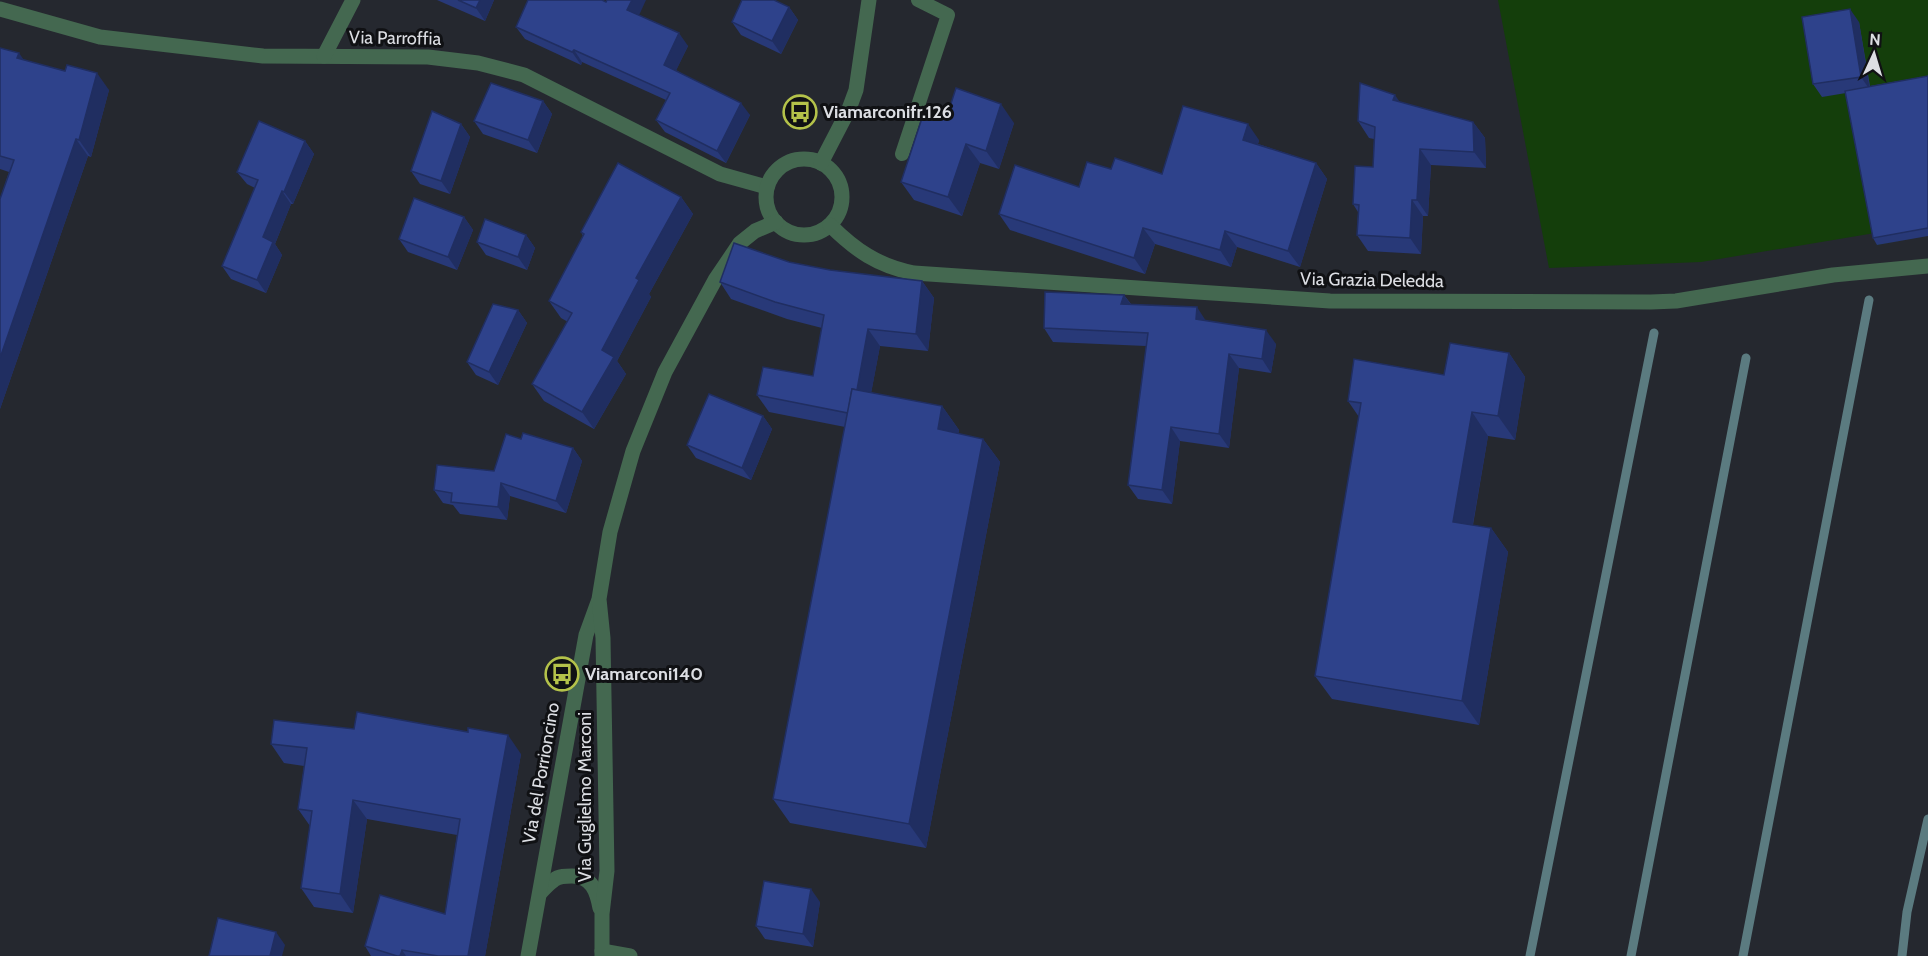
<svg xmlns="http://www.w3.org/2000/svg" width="1928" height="956" viewBox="0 0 1928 956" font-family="Cabin,sans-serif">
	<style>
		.grass { fill: #143e0b }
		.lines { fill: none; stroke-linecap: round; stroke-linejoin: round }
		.stream { stroke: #5b7b80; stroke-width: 9 }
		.service { stroke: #446850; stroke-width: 14 }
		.minor { stroke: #446850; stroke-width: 15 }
		.wall { fill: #283978 }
		.shaded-wall { fill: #202e61 }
		.building { fill: #2e428b; stroke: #202e61; stroke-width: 1.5 }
		.labels { text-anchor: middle; stroke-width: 6; stroke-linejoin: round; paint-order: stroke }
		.street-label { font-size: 18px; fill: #dcdee3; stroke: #101114 }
		.poi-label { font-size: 18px; font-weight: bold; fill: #dcdee3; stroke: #101114; text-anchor: start }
	</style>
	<rect width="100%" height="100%" fill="#25282f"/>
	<polygon class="grass" points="1498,0 1928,0 1928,225 1901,229 1902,240 1877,245 1875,233 1701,262 1549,268"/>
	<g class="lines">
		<g class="stream">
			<polyline points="1530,956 1654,333"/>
			<polyline points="1631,956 1746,358"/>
			<polyline points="1743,956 1869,300"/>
			<polyline points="1902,956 1907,912 1928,819"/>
		</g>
		<polyline class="service" points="902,154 948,15 918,0"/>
		<g class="minor">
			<polyline points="0,9 100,37 263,56 428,57 478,63 524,75 720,174 767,187"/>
			<polyline points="324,56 353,0"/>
			<circle cx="804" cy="197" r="38"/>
			<polyline points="821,163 849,109 856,90 869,0"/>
			<path d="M830,225C855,250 878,266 914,273L1330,301L1651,302L1676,301L1833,275L1928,266"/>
			<path d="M540,893C544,889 549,883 554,880C559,876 566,876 572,876C592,876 597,892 600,908"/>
			<polyline points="602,951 630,956"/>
			<polyline points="528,956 586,635 598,602"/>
			<polyline points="602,956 602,914 607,871 603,638 599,599 610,532 633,451 665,372 715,280 740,243 755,231 776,222"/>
		</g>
	</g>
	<g class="wall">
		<polygon points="437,0 494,0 485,21"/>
		<polygon points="789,7 798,20 781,54 741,35 732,22"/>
		<polygon points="639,15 688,46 676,70 750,115 726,163 665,132 656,120 666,100 582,62 581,65 525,39 516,27"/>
		<polygon points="1859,22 1870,86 1928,76 1928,236 1877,245 1873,238 1846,93 1822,97 1813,84"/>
		<polygon points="0,48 24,60 109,90 91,157 88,156 0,409 0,199 9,172 0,169"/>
		<polygon points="543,101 552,114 537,153 483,134 474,121"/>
		<polygon points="1399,102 1473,122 1485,138 1486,168 1431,165 1428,216 1423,216 1421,254 1368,251 1357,235 1358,212 1353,204 1373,167 1374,139 1369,138 1358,121"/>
		<polygon points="947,116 1014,123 999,169 980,163 962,216 914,200 901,182"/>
		<polygon points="461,124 470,137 450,194 420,184 411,171"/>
		<polygon points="1259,140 1258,144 1316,163 1327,179 1300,267 1237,247 1231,267 1155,244 1145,274 1010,230 999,214 1079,187 1111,169 1162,174"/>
		<polygon points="305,141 314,154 293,204 291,204 275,244 282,255 266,293 231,279 222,266 255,188 247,184 237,172"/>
		<polygon points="681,197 693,214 649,294 651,297 617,361 626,374 594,429 544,401 532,384 568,322 561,318 549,301 583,236 581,232"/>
		<polygon points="464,217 473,230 457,270 408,252 399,239"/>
		<polygon points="526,235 535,248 527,270 486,255 477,242"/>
		<polygon points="789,262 830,270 922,281 934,298 928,351 880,346 871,393 942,406 959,430 958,434 983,439 1000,462 926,848 790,823 773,799 845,427 769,412 757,395 813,376 822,328 787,319 731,299 720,282"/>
		<polygon points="1124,295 1131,304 1206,321 1276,344 1271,373 1239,368 1229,448 1180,441 1172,504 1138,499 1128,485 1146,346 1053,342 1044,328"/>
		<polygon points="518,310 527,323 498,385 476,375 467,362"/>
		<polygon points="1509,353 1525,377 1515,440 1488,436 1473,525 1491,528 1508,552 1479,725 1332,699 1315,676 1359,417 1348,401 1444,375"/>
		<polygon points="763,416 772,429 751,480 696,458 687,445"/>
		<polygon points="521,439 573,448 582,461 566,513 510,496 507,520 460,514 453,505 443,503 434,490 494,471"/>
		<polygon points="271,744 521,754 485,956 371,956 365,946 445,914 457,835 367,819 353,913 314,907 301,888 310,826 298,809 304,766 284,763"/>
		<polygon points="820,902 813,947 765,939 756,926"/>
	</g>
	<g class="shaded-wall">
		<polygon points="480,0 494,0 485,21 476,8"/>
		<polygon points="632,0 646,0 636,22 627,10"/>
		<polygon points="789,7 798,20 781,54 772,41"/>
		<polygon points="1850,9 1859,22 1870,90 1861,77"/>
		<polygon points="679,33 688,46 673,77 664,65"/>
		<polygon points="574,50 582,62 581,65 572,52"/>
		<polygon points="19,53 31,70 17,58"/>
		<polygon points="97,73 109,90 91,157 79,140"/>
		<polygon points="1395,95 1406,111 1393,100"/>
		<polygon points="543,101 552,114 537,153 528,140"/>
		<polygon points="741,103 750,115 726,163 717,151"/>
		<polygon points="1001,104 1014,123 999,169 986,151"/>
		<polygon points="1473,122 1485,138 1486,168 1474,152"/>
		<polygon points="461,124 470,137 450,194 441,181"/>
		<polygon points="1248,124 1259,140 1255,156 1243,140"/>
		<polygon points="76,139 88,156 0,409 0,358"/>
		<polygon points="305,141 314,154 293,204 284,192"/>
		<polygon points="966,144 980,163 962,216 948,197"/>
		<polygon points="1420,149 1431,165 1428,216 1417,200"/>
		<polygon points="1316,163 1327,179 1300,267 1288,251"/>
		<polygon points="282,191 291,204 275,244 282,255 266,293 257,280 263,237"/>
		<polygon points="681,197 693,214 649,294 651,297 617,361 626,374 594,429 582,412 602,350 636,278"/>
		<polygon points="1412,200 1423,216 1421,254 1410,238"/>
		<polygon points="464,217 473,230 457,270 448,257"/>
		<polygon points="1143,228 1155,244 1145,274 1134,258"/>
		<polygon points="1225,231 1237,247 1231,267 1220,250"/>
		<polygon points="526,235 535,248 527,270 518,257"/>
		<polygon points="922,281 934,298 928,351 916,334"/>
		<polygon points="1124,295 1134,309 1121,304"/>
		<polygon points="1197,307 1206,321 1196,319"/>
		<polygon points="518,310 527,323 498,385 489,372"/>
		<polygon points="868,329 880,346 864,431 852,414"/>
		<polygon points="1266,330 1276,344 1271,373 1262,359"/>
		<polygon points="1509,353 1525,377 1515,440 1498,416"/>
		<polygon points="1229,354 1239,368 1229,448 1219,434"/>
		<polygon points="942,406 959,430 955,453 938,429"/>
		<polygon points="1472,412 1488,436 1469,546 1453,522"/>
		<polygon points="763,416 772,429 751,480 742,468"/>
		<polygon points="1171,427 1180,441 1172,504 1162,490"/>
		<polygon points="983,439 1000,462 926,848 909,824"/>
		<polygon points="573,448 582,461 566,513 556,501"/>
		<polygon points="501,483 510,496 507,520 498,507"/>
		<polygon points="1491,528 1508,552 1479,725 1462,701"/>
		<polygon points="508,735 521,754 485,956 468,956"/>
		<polygon points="353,800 367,819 353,913 340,894"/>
		<polygon points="811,889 820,902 813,947 803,934"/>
		<polygon points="276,932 285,945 282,956 270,956"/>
		<polygon points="402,950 406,956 400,956"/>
	</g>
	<g class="building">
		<polygon points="458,0 480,0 476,8"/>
		<polygon points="528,0 602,0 606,2 607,0 632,0 627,10 679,33 664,65 741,103 717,151 656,120 670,93 574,50 572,52 516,27"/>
		<polygon points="742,0 774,0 789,7 772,41 732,22"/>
		<polygon points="1850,9 1861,77 1813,84 1802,17"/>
		<polygon points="0,48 19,53 17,58 65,71 67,65 97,73 79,140 76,139 0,358 0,199 14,160 0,156"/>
		<polygon points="1928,76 1928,228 1873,238 1845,91"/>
		<polygon points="491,83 543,101 528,140 474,121"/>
		<polygon points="1360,83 1395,95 1393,100 1473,122 1474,152 1420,149 1417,200 1412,200 1410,238 1357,235 1359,205 1353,204 1355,166 1373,167 1375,127 1358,121"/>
		<polygon points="956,88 1001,104 986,151 966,144 948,197 901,182 925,109 947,116"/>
		<polygon points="1183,106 1248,124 1243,140 1316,163 1288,251 1225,231 1220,250 1143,228 1134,258 999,214 1015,165 1079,187 1087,162 1111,169 1115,158 1162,174"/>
		<polygon points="432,111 461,124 441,181 411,171"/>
		<polygon points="259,121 305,141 284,192 282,191 263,237 273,242 257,280 222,266 258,180 237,172"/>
		<polygon points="618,163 681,197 636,278 639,280 602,350 614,357 582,412 532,384 572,313 549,301 584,234 581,232"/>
		<polygon points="414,198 464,217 448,257 399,239"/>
		<polygon points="485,219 526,235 518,257 477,242"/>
		<polygon points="734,243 789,262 830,270 922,281 916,334 868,329 857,390 852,389 848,413 757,395 763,367 813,376 824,315 775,302 720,282"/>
		<polygon points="1045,292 1124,295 1121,304 1197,307 1196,319 1266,330 1262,359 1229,354 1219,434 1171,427 1162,490 1128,485 1148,333 1044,328"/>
		<polygon points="493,304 518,310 489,372 467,362"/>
		<polygon points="1450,343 1509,353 1498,416 1472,412 1453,522 1491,528 1462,701 1315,676 1361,403 1348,401 1354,359 1444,375"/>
		<polygon points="852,389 942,406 938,429 983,439 909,824 773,799"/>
		<polygon points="709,394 763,416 742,468 687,445"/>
		<polygon points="523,433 573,448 556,501 501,483 498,507 451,502 452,493 434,490 437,465 494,471 506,434 521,439"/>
		<polygon points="357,712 468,732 468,728 508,735 468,956 438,956 402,950 400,956 397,956 365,946 380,895 445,914 460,819 353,800 340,894 301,888 312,811 298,809 307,748 271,744 274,720 354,729"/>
		<polygon points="764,881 811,889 803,934 756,926"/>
		<polygon points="218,918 276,932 270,956 209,956"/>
	</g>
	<defs>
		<g id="bus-ring" transform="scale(1.725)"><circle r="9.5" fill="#101114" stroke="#b4c24a" stroke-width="1.5"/><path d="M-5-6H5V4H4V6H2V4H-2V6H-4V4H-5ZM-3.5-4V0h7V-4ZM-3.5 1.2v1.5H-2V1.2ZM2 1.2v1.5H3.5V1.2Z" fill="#b4c24a"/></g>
	</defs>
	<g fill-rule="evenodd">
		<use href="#bus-ring" x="800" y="112"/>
		<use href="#bus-ring" x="562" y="674"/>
	</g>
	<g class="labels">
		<g class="street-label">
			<text transform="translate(395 38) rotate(1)" y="6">Via Parroffia</text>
			<text transform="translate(1372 280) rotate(1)" y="6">Via Grazia Deledda</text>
			<text transform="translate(541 773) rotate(-80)" y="6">Via del Porrioncino</text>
			<text transform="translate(585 797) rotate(-90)" y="6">Via Guglielmo Marconi</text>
		</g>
		<g class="poi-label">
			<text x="823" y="118">Viamarconifr.126</text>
			<text x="585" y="680">Viamarconi140</text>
		</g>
	</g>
	<g transform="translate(1874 54) rotate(4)" stroke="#101114" stroke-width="4.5" paint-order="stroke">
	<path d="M0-4.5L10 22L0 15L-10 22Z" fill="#dcdee3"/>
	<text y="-9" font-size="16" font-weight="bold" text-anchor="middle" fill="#dcdee3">N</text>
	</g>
</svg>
